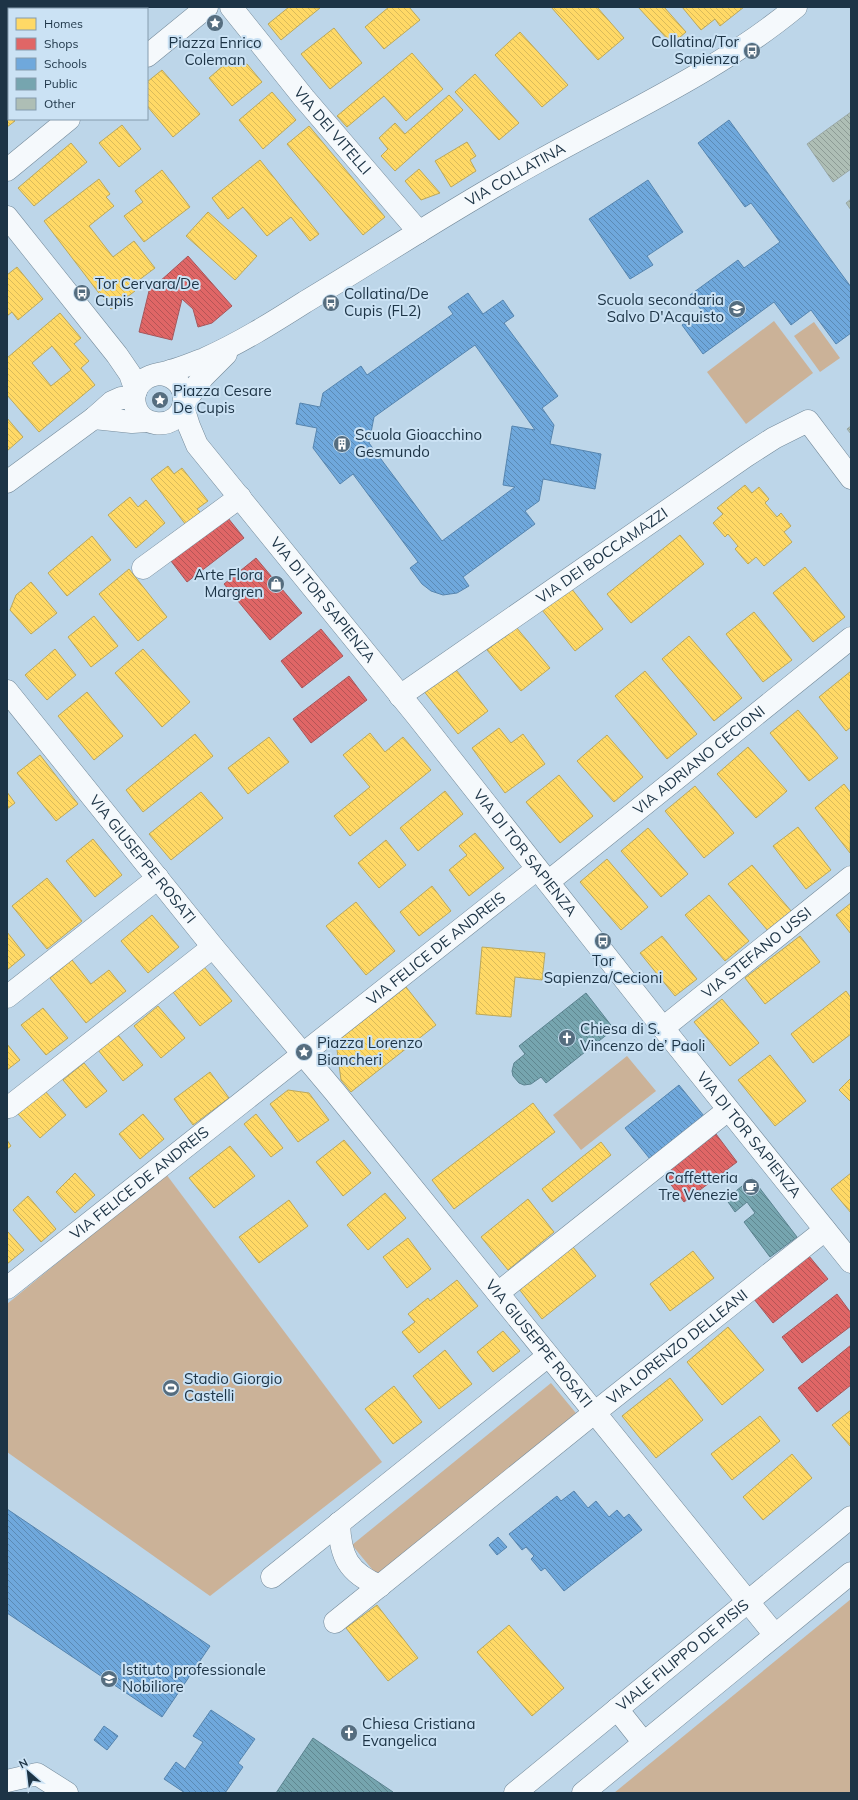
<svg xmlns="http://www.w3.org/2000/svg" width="858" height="1800" viewBox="0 0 858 1800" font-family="Mulish,sans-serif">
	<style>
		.green { fill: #cbb298 }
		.homes { fill: url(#homes-back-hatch); stroke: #bba85c; fill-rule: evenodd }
		.shops { fill: url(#shops-back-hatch); stroke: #a6575c }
		.schools { fill: url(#schools-back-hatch); stroke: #5685af; fill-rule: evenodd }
		.public { fill: url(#public-back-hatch); stroke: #5b8390 }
		.building { fill: url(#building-back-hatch); stroke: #9aa8a5 }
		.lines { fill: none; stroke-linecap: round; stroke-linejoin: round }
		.minor-casing { stroke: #758b9b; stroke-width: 23 }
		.minor { stroke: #f5f9fc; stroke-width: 22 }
		.labels { text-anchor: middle; stroke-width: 4; stroke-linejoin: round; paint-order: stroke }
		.poi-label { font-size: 15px; fill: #1d3446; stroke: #cbe2f4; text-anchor: start }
		.street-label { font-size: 15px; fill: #1d3446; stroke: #cbe2f4 }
	</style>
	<defs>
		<pattern id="homes-back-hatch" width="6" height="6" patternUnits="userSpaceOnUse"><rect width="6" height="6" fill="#ffd966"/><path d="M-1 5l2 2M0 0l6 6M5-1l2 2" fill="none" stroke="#dabb5a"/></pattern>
		<pattern id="shops-back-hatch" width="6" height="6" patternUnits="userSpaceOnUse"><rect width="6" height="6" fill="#e06666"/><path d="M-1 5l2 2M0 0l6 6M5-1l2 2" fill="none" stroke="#b55556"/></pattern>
		<pattern id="schools-back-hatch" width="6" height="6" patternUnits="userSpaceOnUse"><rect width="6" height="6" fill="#6fa8dc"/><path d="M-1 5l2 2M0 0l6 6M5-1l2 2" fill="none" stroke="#5b8ab4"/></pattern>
		<pattern id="public-back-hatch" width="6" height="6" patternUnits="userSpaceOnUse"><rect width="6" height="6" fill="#76a5af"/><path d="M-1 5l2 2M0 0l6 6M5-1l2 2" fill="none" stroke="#608790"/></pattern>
		<pattern id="building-back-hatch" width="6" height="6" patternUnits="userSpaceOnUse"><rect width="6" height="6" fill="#aebeb5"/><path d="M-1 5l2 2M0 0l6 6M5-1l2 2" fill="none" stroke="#8d9b95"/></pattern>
	</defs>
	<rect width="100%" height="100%" fill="#bdd6e9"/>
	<g class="green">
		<polygon points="774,321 813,373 746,424 707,372"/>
		<polygon points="814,322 840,358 820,372 794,336"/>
		<polygon points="627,1056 656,1091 581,1150 553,1115"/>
		<polygon points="166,1174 382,1462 210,1596 7,1452 7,1304"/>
		<polygon points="551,1383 580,1418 381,1580 352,1545"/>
		<polygon points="851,1599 851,1793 614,1793"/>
	</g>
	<g class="homes">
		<polygon points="51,7 94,7 92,9 53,9"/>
		<polygon points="289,7 320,8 281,40 268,24"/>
		<polygon points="389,7 409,7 420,20 384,49 365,27"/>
		<polygon points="551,7 597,7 624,38 598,60"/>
		<polygon points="638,7 664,7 686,32 672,44"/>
		<polygon points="682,7 744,7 720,26 715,19 701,30"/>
		<polygon points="334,28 362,63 330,89 301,54"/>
		<polygon points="520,32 568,85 542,107 495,55"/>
		<polygon points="412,53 443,89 406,121 384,96 347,127 337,116"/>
		<polygon points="247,64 262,82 232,106 209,78 224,65"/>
		<polygon points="162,70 200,114 173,137 147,106 147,82"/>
		<polygon points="475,74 519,123 499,140 455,92"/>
		<polygon points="272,92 296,120 263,149 239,120"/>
		<polygon points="449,95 463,110 395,171 381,156 388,149 379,138 395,123 405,134"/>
		<polygon points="7,111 9,113 9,119 13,119 15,121 7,127"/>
		<polygon points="122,125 141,149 119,167 99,143"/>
		<polygon points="309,126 385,217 363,235 287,144"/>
		<polygon points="467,142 476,156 470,160 476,171 451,187 435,161"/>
		<polygon points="71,143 87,162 34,206 18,188"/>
		<polygon points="260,160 319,234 310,241 291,217 267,236 243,207 228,219 212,198"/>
		<polygon points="419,169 440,193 421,200 405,181"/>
		<polygon points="162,170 190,207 144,242 124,216 143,202 135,191"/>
		<polygon points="99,179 110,194 106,197 114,206 89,226 113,257 134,241 155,268 131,286 135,291 111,309 44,221"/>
		<polygon points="208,212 257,256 235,280 186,236"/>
		<polygon points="17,267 43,299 18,320 12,312 7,316 7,275"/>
		<path d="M60,313L81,338L74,344L89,361L81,368L95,385L39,432L7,395V358ZM52,346L71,370L51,386L32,363Z"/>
		<polygon points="7,418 23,437 7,451"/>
		<polygon points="168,466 174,474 182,468 208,501 197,509 201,513 186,525 151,479"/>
		<polygon points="745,485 752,493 759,487 769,499 765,503 777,517 781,513 791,526 784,532 792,542 764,566 756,557 748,564 735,549 738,546 728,534 725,537 713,523 723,514 717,508"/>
		<polygon points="130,497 138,507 146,500 165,523 136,548 108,515"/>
		<polygon points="680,535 704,564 631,623 607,594"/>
		<polygon points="92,536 111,560 67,596 48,573"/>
		<polygon points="805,567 845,617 813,642 773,593"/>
		<polygon points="129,569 167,617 138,641 99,594"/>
		<polygon points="31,582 57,613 31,634 10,610 16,595"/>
		<polygon points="571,588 603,629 575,651 542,610"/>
		<polygon points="754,612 792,660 763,682 726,634"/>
		<polygon points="94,616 118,646 91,667 68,637"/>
		<polygon points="516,627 550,668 521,691 487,650"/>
		<polygon points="689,636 742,698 714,721 662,659"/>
		<polygon points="55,649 76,675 47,700 25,675"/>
		<polygon points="143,649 190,702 162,727 115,673"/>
		<polygon points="453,666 488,711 458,734 423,690"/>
		<polygon points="645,671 697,734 667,759 615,696"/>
		<polygon points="851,671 851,727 846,731 819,697"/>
		<polygon points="87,692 123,736 94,760 58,716"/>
		<polygon points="798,710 838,758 809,781 770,733"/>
		<polygon points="499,728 511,743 523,734 545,764 505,793 472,748"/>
		<polygon points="370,733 385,752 403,737 431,770 350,836 334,816 370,787 343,755"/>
		<polygon points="195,734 213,756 143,812 126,790"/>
		<polygon points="607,735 643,777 614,802 577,761"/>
		<polygon points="269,737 289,762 248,794 228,768"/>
		<polygon points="748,747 787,791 756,818 717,774"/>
		<polygon points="40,755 78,804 56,821 17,773"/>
		<polygon points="559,775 593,816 560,843 526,802"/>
		<polygon points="844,784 851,793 850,853 815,808"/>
		<polygon points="695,786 734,833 704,858 665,811"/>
		<polygon points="445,791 463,814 418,851 400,828"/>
		<polygon points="7,792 15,803 7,809"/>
		<polygon points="201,792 223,818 171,860 149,834"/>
		<polygon points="798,827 831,870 806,889 773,846"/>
		<polygon points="648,828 688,874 661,897 621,851"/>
		<polygon points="475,833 504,868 469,896 449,870 467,855 459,846"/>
		<polygon points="93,839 122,875 95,897 66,861"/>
		<polygon points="386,840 406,865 379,888 358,863"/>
		<polygon points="607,859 648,907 621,930 580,882"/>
		<polygon points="752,865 792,912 769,932 728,884"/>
		<polygon points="47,878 82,921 47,949 12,906"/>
		<polygon points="432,886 451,911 419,936 400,912"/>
		<polygon points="709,895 749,941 725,961 685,915"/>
		<polygon points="356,902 395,951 366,975 326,926"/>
		<polygon points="851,903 851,934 836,915"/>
		<polygon points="152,915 179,947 148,973 121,941"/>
		<polygon points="7,932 25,955 7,970"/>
		<polygon points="662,936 697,979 675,996 640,953"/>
		<polygon points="800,936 820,962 765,1004 745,978"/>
		<polygon points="482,947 545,953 542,980 515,977 511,1017 476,1014"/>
		<polygon points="72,960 91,984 109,970 126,991 86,1023 50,978"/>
		<polygon points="204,967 232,1001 200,1026 173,992"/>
		<polygon points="406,987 436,1025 351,1092 341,1080 336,1042"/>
		<polygon points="846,991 851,998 851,1034 813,1063 791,1034"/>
		<polygon points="722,999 759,1043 730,1066 694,1022"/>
		<polygon points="158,1006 185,1038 161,1058 134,1026"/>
		<polygon points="43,1008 68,1038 46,1055 21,1025"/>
		<polygon points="118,1035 143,1065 123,1081 98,1050"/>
		<polygon points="7,1044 20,1060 7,1070"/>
		<polygon points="770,1055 806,1101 775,1126 738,1080"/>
		<polygon points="84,1063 107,1091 86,1108 63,1080"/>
		<polygon points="210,1072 229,1098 193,1125 174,1099"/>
		<polygon points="851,1078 851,1102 839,1090"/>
		<polygon points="288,1090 309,1093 329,1120 298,1142 270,1104"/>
		<polygon points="45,1091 66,1115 40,1138 18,1114"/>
		<polygon points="533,1103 555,1132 454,1209 432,1180"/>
		<polygon points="143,1114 164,1139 140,1159 119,1134"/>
		<polygon points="256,1114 283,1148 271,1157 244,1124"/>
		<polygon points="7,1140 11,1146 7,1149"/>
		<polygon points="344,1140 371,1173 343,1196 316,1162"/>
		<polygon points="601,1142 611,1155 552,1202 542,1189"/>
		<polygon points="230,1146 255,1176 214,1208 189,1178"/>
		<polygon points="75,1173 95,1195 75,1213 56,1192"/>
		<polygon points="851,1173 851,1213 831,1189"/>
		<polygon points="385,1193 406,1218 368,1250 347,1225"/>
		<polygon points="28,1196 56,1229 41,1242 13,1210"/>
		<polygon points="528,1199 554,1232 508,1270 481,1237"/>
		<polygon points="289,1200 308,1226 259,1263 239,1237"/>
		<polygon points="8,1232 24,1250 7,1264 7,1234"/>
		<polygon points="408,1238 431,1269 407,1288 383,1257"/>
		<polygon points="573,1247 596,1276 542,1319 519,1289"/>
		<polygon points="693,1251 714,1278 670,1311 650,1284"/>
		<polygon points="457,1280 478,1306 419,1353 402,1332 415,1322 408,1314 428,1298 430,1301"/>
		<polygon points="728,1327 764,1370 722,1405 687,1362"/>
		<polygon points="503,1331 520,1351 493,1372 477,1352"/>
		<polygon points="445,1350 472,1384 439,1409 413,1376"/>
		<polygon points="670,1378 703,1420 656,1458 622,1416"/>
		<polygon points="394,1386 422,1422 393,1444 365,1409"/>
		<polygon points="851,1410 851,1447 832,1425"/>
		<polygon points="760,1416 780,1441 732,1480 711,1454"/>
		<polygon points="792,1454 812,1478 763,1520 743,1497"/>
		<polygon points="377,1605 418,1658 388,1681 346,1628"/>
		<polygon points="509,1625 564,1688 532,1716 477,1652"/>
	</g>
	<g class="shops">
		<polygon points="188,256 232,306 212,323 198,327 193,309 182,299 172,340 139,332 149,291"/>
		<polygon points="228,518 244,538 187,582 171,561"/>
		<polygon points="256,558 302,613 270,640 224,584"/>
		<polygon points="321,629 343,656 302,688 281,661"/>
		<polygon points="349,676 367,700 311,743 293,719"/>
		<polygon points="716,1134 737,1162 684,1202 663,1174"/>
		<polygon points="809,1256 828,1279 773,1323 754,1299"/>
		<polygon points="837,1294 851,1313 851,1326 802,1363 782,1337"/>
		<polygon points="851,1345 851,1385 817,1412 798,1388"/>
	</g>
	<g class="schools">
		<polygon points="729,120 851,287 851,333 836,344 811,310 791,325 774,302 703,354 682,325 702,311 690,295 738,260 744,268 780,242 751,203 745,207 698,143"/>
		<polygon points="648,180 683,232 647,256 653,265 630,279 589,219"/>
		<path d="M468,293L483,314L503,300L514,316L504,323L558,396L542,408L554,425L550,444L601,454L595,489L543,479L539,501L525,511L535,524L463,577L469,586L457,593L443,595L431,591L422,584L410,568L418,562L353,474L340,484L313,448L317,428L296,424L300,403L320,407L323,393L361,366L367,375L453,314L448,307ZM475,345L535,430L512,426L503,485L515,487L442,541L369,443L374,417Z"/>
		<polygon points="679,1085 704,1116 650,1159 625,1128"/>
		<polygon points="574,1491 588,1508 596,1501 609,1517 617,1510 624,1518 629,1514 642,1530 564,1591 545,1568 541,1571 531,1559 534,1556 526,1547 522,1550 509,1534 557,1496 561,1501"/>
		<polygon points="7,1509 210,1646 162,1717 7,1613"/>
		<polygon points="498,1537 507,1547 497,1555 489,1545"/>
		<polygon points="211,1710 255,1739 238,1763 243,1767 225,1793 185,1793 164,1779 176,1762 185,1769 203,1742 193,1736"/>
		<polygon points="104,1726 118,1736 107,1750 94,1740"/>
	</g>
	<g class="public">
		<polygon points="586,993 614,1029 546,1083 541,1077 531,1084 524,1085 519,1083 513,1076 512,1071 514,1063 525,1054 519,1046"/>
		<polygon points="752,1178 797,1237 770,1257 744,1222 755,1213 747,1202 735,1212 726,1199"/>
		<polygon points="313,1738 393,1792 392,1793 276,1793"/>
	</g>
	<g class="building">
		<polygon points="851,112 851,169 833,182 807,144"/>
		<polygon points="851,199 851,210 846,203"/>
		<polygon points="851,426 851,434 847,429"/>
	</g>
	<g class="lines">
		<g class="minor-casing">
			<g id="minor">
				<path id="s1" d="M231,7L304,98L419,232"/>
				<polyline points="147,56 207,7"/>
				<polyline points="7,170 69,119"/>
				<polyline points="7,217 117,355 130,374 136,391"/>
				<path id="s2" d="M161,374C196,379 189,428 155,423C133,420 127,392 145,379C152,374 162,374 170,371C182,368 193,363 204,359C240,343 272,323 305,302C383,255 459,205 539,161C625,113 720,70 796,7"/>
				<polyline points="184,403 203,377 226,354"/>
				<path id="s3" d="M183,407L189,426L197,445L417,716L663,1028L851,1262"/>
				<polyline points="94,418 132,422 147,421"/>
				<polyline points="7,482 94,418 112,402 121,398 134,398"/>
				<polyline points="143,568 240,497"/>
				<path id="s4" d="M7,691L213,947L334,1091L775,1635"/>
				<path id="s5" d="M400,696L746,456L774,438L808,421L851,478"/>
				<path id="s6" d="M548,882L851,638"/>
				<polyline points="7,997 158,878"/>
				<path id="s7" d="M663,1028L851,877"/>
				<polyline points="9,1107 213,947"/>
				<path id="s8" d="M7,1288L537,869"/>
				<polyline points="498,1293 728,1110"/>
				<path d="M339,1523C340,1556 348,1573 380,1586"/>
				<polyline points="272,1577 548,1356"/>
				<path id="s9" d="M335,1622L584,1421L825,1230"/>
				<polyline points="617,1709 644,1743"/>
				<polyline points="7,1781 37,1774 67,1793"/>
				<path id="s10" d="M515,1793L851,1517"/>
				<polyline points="583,1793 851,1573"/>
			</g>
		</g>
		<use href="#minor" class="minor"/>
	</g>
	<defs>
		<g id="sight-disc" transform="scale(0.9)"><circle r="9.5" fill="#556d7f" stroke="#cbe2f4"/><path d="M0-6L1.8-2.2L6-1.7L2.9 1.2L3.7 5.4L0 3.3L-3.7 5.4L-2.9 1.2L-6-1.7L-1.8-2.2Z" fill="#fff"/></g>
		<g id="bus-disc" transform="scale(0.9)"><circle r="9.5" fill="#556d7f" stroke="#cbe2f4"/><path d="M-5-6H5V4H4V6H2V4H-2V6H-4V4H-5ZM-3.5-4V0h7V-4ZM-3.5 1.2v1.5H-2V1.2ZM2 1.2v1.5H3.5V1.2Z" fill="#fff"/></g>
		<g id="school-disc" transform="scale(0.9)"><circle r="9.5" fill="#556d7f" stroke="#cbe2f4"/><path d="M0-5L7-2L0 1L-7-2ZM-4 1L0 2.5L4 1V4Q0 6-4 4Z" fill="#fff"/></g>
		<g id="building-disc" transform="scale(0.9)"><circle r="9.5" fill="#556d7f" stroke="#cbe2f4"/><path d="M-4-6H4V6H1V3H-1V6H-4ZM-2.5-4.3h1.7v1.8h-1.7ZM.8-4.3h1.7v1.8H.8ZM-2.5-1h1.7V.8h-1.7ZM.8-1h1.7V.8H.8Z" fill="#fff"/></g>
		<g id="shop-disc" transform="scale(0.9)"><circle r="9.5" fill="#556d7f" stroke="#cbe2f4"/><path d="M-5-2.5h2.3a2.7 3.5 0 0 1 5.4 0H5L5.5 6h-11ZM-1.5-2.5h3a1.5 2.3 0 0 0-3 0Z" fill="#fff"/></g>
		<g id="church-disc" transform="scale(0.9)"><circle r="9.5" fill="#556d7f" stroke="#cbe2f4"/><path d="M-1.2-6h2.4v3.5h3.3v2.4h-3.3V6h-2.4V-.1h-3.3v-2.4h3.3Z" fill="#fff"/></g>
		<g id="cafe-disc" transform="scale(0.9)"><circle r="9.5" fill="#556d7f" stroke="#cbe2f4"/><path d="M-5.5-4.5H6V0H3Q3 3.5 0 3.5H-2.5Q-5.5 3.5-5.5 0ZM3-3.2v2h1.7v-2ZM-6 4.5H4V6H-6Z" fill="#fff"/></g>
		<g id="stadium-disc" transform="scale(0.9)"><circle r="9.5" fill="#556d7f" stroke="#cbe2f4"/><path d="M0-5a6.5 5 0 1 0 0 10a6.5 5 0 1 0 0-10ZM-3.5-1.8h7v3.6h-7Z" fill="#fff"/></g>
	</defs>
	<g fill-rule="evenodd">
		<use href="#sight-disc" x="215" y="23"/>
		<use href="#bus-disc" x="752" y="51"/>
		<use href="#bus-disc" x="82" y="293"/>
		<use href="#bus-disc" x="331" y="303"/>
		<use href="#school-disc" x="737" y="309"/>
		<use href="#sight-disc" x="160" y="400"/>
		<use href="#building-disc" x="342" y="444"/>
		<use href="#shop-disc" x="276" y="584"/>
		<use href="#bus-disc" x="603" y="941"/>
		<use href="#church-disc" x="567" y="1038"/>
		<use href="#sight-disc" x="304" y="1052"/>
		<use href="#cafe-disc" x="751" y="1187"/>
		<use href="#stadium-disc" x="171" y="1388"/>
		<use href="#school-disc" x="109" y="1679"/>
		<use href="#church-disc" x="349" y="1733"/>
	</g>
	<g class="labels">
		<g class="poi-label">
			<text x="739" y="47" text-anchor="end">Collatina/Tor<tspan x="739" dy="17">Sapienza</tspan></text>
			<text x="215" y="48" text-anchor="middle">Piazza Enrico<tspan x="215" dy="17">Coleman</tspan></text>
			<text x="95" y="289">Tor Cervara/De<tspan x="95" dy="17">Cupis</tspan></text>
			<text x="344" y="299">Collatina/De<tspan x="344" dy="17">Cupis (FL2)</tspan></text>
			<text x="724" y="305" text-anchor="end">Scuola secondaria<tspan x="724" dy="17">Salvo D'Acquisto</tspan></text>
			<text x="173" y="396">Piazza Cesare<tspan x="173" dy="17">De Cupis</tspan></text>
			<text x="355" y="440">Scuola Gioacchino<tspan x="355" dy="17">Gesmundo</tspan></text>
			<text x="263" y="580" text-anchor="end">Arte Flora<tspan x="263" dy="17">Margren</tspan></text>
			<text x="603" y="966" text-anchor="middle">Tor<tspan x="603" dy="17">Sapienza/Cecioni</tspan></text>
			<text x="580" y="1034">Chiesa di S.<tspan x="580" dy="17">Vincenzo de’ Paoli</tspan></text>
			<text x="317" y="1048">Piazza Lorenzo<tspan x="317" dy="17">Biancheri</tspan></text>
			<text x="738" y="1183" text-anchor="end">Caffetteria<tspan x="738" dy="17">Tre Venezie</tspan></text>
			<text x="184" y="1384">Stadio Giorgio<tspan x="184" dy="17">Castelli</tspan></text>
			<text x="122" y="1675">Istituto professionale<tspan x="122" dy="17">Nobiliore</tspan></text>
			<text x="362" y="1729">Chiesa Cristiana<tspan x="362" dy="17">Evangelica</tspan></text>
		</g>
		<g class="street-label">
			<text dy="5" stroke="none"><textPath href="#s1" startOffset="160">VIA DEI VITELLI</textPath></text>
			<text dy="5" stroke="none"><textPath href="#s2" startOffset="563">VIA COLLATINA</textPath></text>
			<text dy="5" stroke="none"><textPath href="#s5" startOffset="246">VIA DEI BOCCAMAZZI</textPath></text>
			<text dy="5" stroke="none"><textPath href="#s3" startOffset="240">VIA DI TOR SAPIENZA</textPath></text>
			<text dy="5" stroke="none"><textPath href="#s6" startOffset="194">VIA ADRIANO CECIONI</textPath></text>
			<text dy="5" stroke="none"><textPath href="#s3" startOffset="564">VIA DI TOR SAPIENZA</textPath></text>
			<text dy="5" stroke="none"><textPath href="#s4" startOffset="216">VIA GIUSEPPE ROSATI</textPath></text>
			<text dy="5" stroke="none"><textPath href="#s8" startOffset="547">VIA FELICE DE ANDREIS</textPath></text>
			<text dy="5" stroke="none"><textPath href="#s7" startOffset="120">VIA STEFANO USSI</textPath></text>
			<text dy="5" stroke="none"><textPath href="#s3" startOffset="924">VIA DI TOR SAPIENZA</textPath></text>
			<text dy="5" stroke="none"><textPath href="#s8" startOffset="169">VIA FELICE DE ANDREIS</textPath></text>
			<text dy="5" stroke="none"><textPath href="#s4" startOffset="842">VIA GIUSEPPE ROSATI</textPath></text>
			<text dy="5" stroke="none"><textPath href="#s9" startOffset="439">VIA LORENZO DELLEANI</textPath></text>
			<text dy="5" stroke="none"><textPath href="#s10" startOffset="217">VIALE FILIPPO DE PISIS</textPath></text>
		</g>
	</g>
	<rect width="858" height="1800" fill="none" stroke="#1d3446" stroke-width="16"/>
	<rect x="8" y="8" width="140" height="112" fill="#cbe2f4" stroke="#859cae"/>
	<rect x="16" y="18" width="20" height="12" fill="#ffd966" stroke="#859cae"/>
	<text x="44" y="28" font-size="12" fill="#1d3446">Homes</text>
	<rect x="16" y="38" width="20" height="12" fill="#e06666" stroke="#859cae"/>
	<text x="44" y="48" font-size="12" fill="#1d3446">Shops</text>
	<rect x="16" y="58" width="20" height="12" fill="#6fa8dc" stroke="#859cae"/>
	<text x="44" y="68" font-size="12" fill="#1d3446">Schools</text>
	<rect x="16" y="78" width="20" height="12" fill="#76a5af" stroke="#859cae"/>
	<text x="44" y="88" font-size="12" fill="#1d3446">Public</text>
	<rect x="16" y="98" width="20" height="12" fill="#aebeb5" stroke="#859cae"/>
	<text x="44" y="108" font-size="12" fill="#1d3446">Other</text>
	<g transform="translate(28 1772) rotate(332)" stroke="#cbe2f4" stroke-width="3" paint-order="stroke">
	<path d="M0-3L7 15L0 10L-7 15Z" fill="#1d3446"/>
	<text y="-6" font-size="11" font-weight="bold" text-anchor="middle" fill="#1d3446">N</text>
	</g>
</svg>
